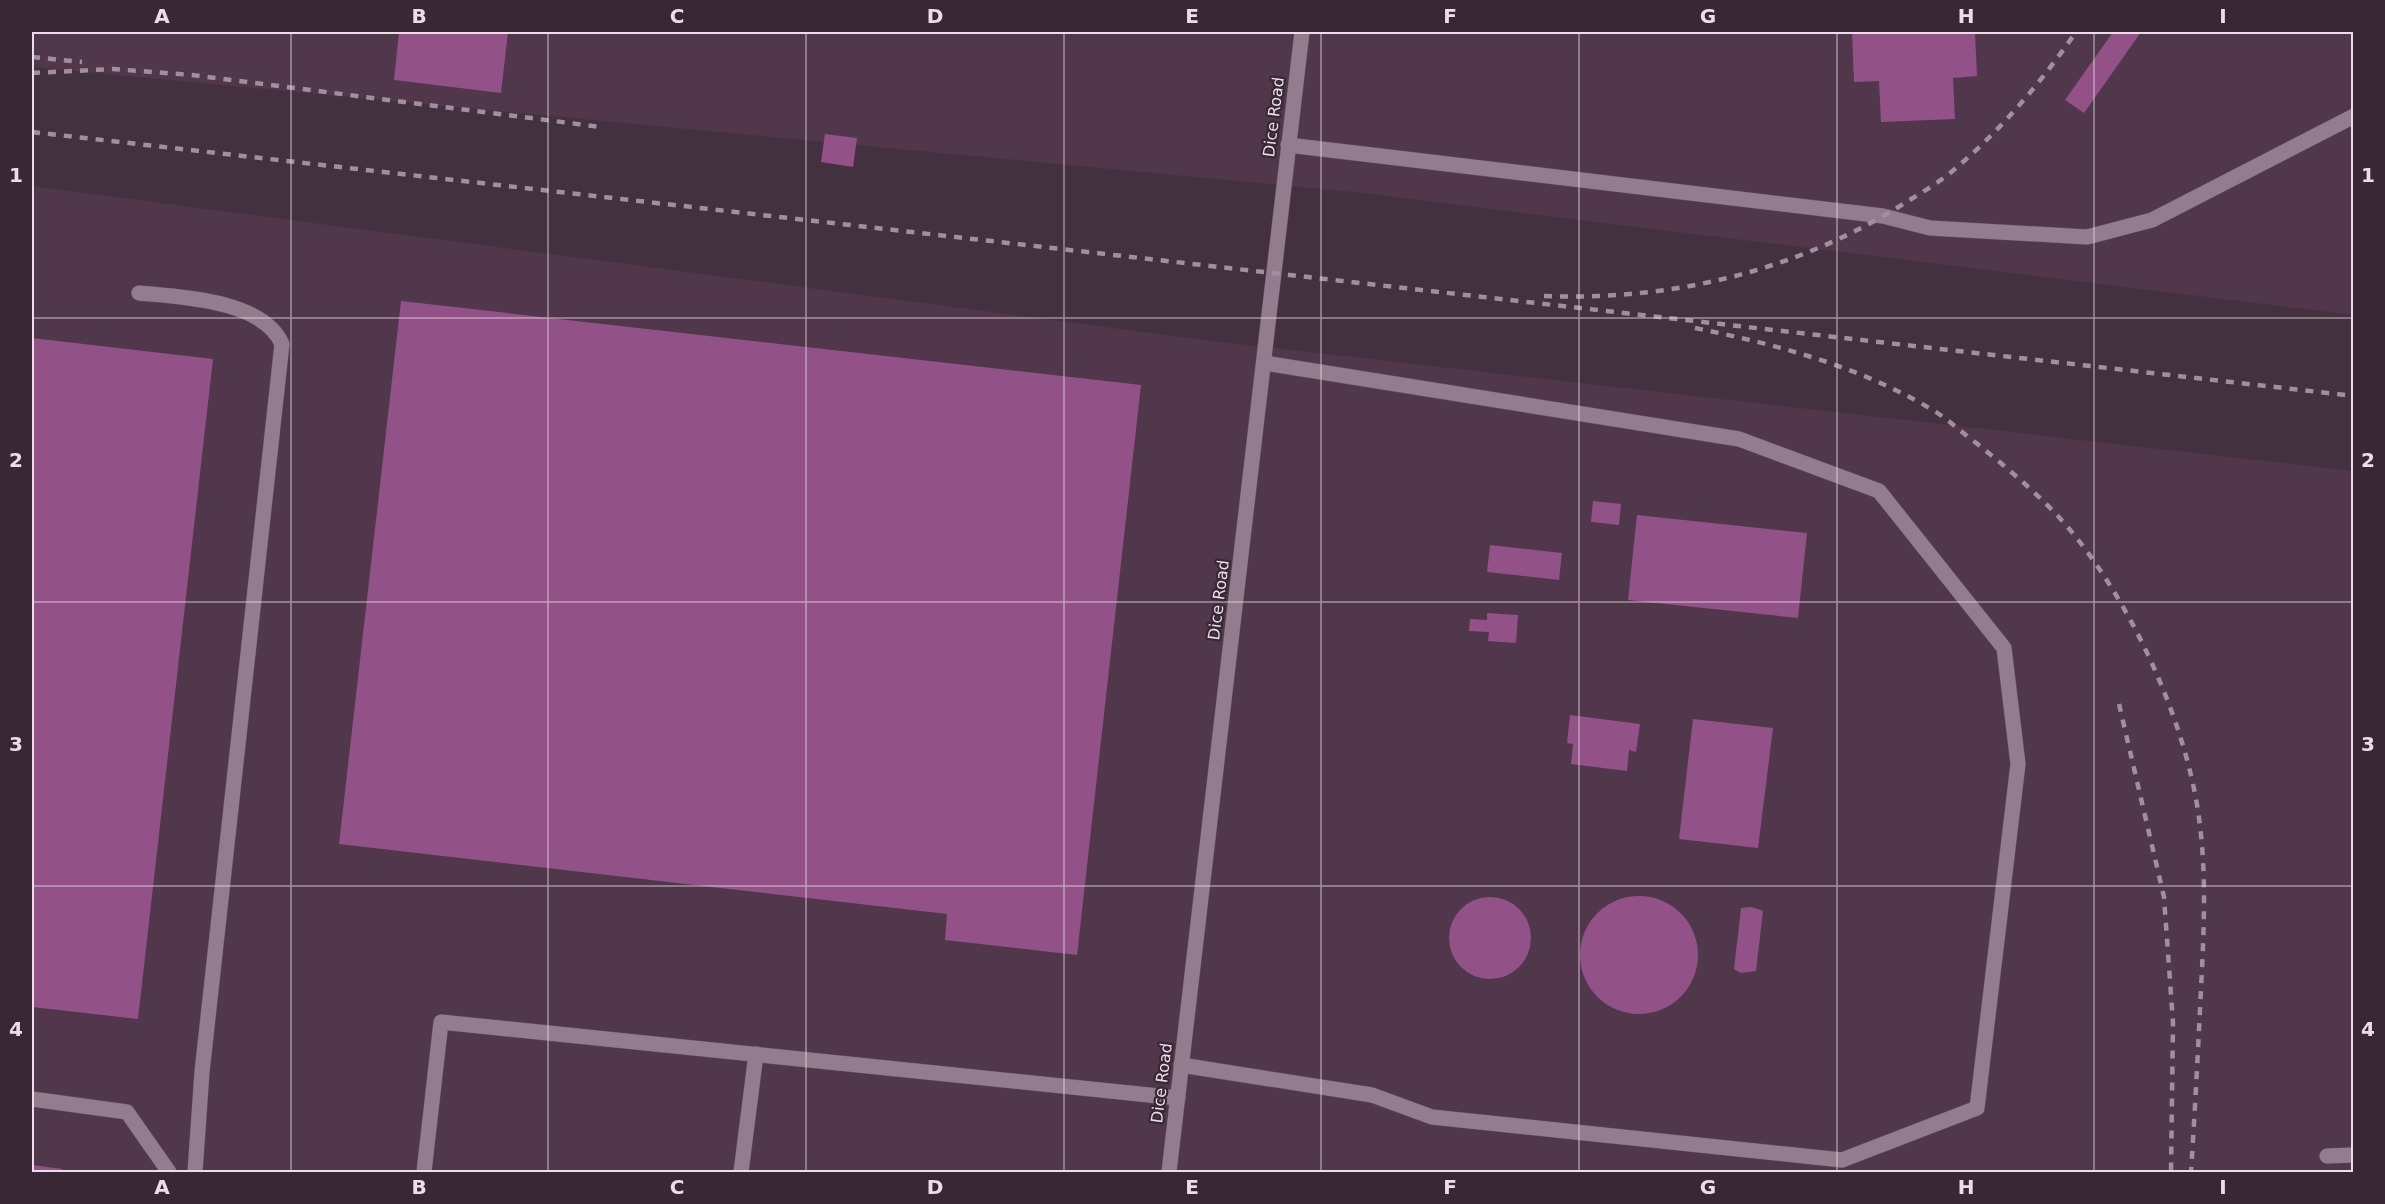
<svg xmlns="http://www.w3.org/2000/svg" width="2385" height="1204" viewBox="0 0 2385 1204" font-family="'DejaVu Sans',sans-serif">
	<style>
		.built { fill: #50374b }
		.building { fill: #925288 }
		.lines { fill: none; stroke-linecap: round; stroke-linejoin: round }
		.minor-casing { stroke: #604f5d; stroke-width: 16 }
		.minor { stroke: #927c8d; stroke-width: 15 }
		.rail { stroke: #a0909d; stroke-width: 4.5; stroke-dasharray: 8 8; stroke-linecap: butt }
		.grid { fill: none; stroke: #ebdee8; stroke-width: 1.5; stroke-opacity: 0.55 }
		.labels { text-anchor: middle; stroke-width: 4.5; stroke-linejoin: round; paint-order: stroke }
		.street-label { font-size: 16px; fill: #ebdee8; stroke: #392736 }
		.neatline { fill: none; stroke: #ebdee8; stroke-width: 2 }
		.grid-label { font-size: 20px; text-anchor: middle; font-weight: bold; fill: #ebdee8 }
	</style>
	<rect width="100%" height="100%" fill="#443140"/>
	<g class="built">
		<polygon points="32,32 2353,32 2353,315 1354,192 32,67"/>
		<polygon points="32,186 1213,341 2353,471 2353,1172 32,1172"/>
	</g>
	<g class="building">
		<polygon points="399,32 508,32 501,93 394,80"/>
		<polygon points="1852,32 1975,32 1977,76 1953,78 1955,119 1881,122 1879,81 1854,82"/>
		<polygon points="2113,32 2141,32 2084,113 2065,100"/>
		<polygon points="825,134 857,138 853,167 821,162"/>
		<polygon points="401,301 1141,385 1077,955 945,940 947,914 339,844"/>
		<polygon points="32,338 213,359 138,1019 32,1007"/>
		<polygon points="1593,501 1621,504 1619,525 1591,522"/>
		<polygon points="1637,515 1807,533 1798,618 1628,600"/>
		<polygon points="1490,545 1562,553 1559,580 1487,572"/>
		<polygon points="1487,613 1518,615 1516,643 1488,641 1489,632 1469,631 1470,619 1487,620"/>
		<polygon points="1570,715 1640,724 1636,752 1629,750 1627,771 1571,764 1573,744 1567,743"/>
		<polygon points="1693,719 1773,728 1758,848 1679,839"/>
		<circle cx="1639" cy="955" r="59"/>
		<circle cx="1490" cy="938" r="41"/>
		<polygon points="1752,907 1763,911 1756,971 1741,973 1734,969 1741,908"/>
		<polygon points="32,1165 62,1169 62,1172 32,1172"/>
	</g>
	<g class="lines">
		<g class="minor-casing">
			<g id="minor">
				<polyline points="1288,145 1883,216 1930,228 2087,237 2152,220 2354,116"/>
				<path d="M139,293C181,297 263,300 282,344L202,1072L195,1172"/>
				<polyline points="1181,1065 1372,1095 1432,1117 1842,1160 1977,1108 2018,764 2004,648 1879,491 1739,439 1264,363"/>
				<polyline points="32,1099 127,1112 169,1172"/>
				<polyline points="2327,1156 2354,1155"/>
				<polyline points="424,1172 441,1022 1178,1098"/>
				<polyline points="741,1172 756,1054"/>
				<polyline points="1169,1172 1302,32"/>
			</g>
		</g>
		<use href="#minor" class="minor"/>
		<g class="rail">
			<polyline points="32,57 82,62"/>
			<polyline points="32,73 113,69 192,75 601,127"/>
			<polyline points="32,132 2354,396"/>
			<path d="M1544,296C1669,301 1793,272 1900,206C1919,194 1939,183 1956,168C2003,128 2041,82 2076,32"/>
			<path d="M1695,328C1779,345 1862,367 1936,412C1951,422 1965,435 1980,446C2006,467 2032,489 2055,513C2124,586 2183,712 2198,811C2207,870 2204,929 2201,989C2198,1050 2195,1111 2191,1172"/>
			<polyline points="2119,704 2164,897 2173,1023 2171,1172"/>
		</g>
	</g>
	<path class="grid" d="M291,32V1172M548,32V1172M806,32V1172M1064,32V1172M1321,32V1172M1579,32V1172M1837,32V1172M2094,32V1172M32,318H2354M32,602H2354M32,886H2354"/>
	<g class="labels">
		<g class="street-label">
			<text transform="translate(1273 117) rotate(-83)" y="6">Dice Road</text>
			<text transform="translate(1218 600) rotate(-83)" y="6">Dice Road</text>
			<text transform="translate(1161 1083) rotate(-83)" y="6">Dice Road</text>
		</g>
	</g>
	<rect width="2385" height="1204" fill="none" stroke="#392736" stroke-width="66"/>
	<rect x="33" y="33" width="2319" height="1138" class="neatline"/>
	<g class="grid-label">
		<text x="162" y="23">A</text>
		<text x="419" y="23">B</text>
		<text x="677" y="23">C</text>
		<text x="935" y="23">D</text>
		<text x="1192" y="23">E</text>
		<text x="1450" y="23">F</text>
		<text x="1708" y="23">G</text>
		<text x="1966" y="23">H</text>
		<text x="2223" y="23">I</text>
		<text x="16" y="182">1</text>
		<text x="2368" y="182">1</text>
		<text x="16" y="467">2</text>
		<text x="2368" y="467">2</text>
		<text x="16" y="751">3</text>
		<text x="2368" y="751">3</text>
		<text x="16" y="1036">4</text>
		<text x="2368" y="1036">4</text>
		<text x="162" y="1194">A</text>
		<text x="419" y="1194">B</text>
		<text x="677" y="1194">C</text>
		<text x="935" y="1194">D</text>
		<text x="1192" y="1194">E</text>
		<text x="1450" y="1194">F</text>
		<text x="1708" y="1194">G</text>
		<text x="1966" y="1194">H</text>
		<text x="2223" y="1194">I</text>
	</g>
</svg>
